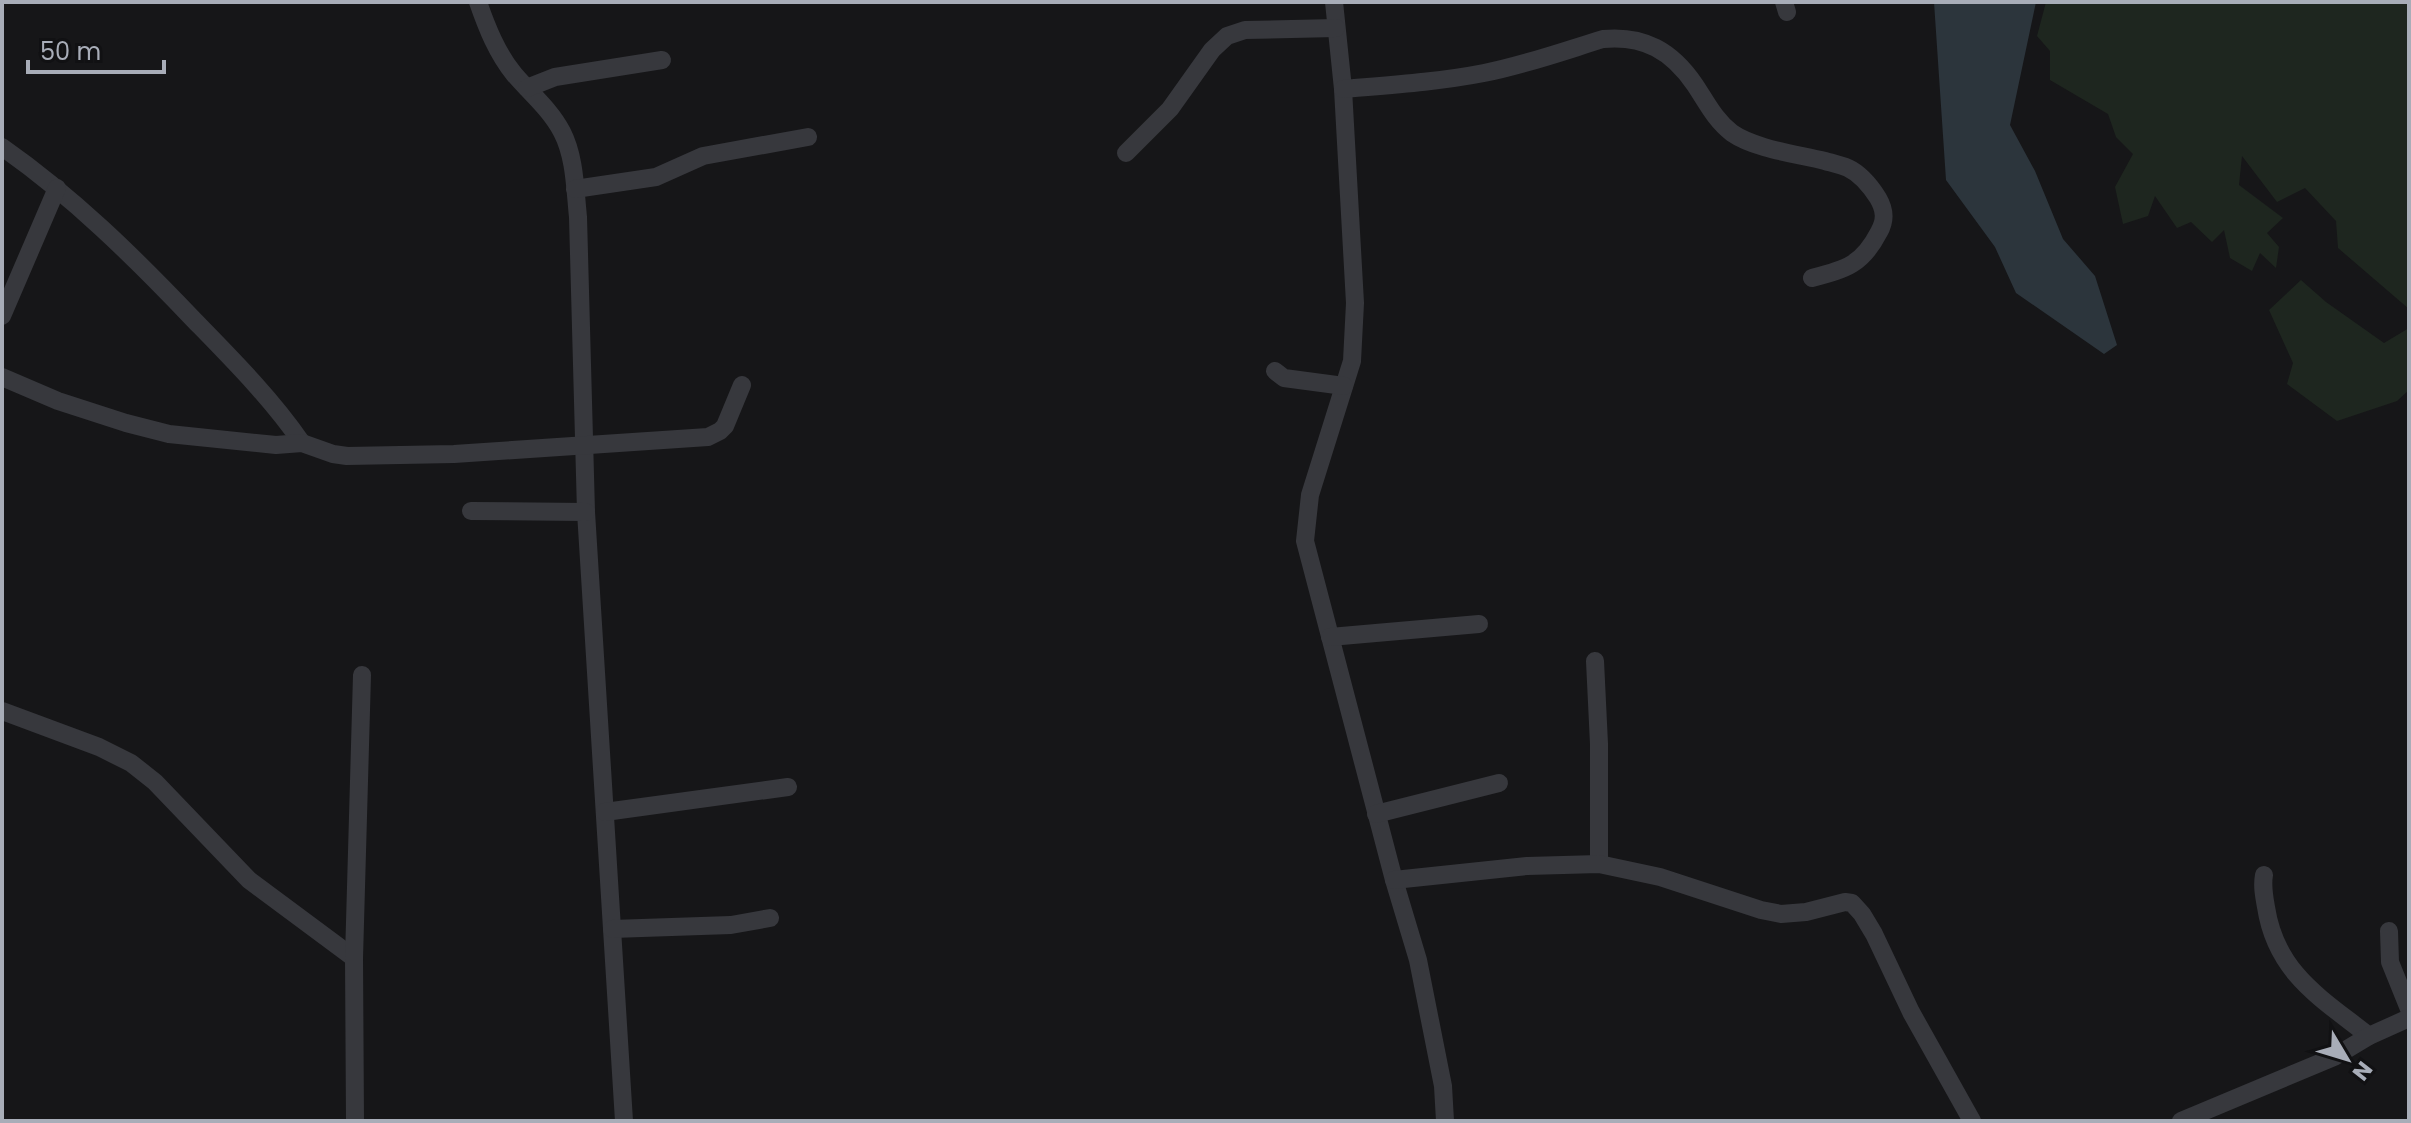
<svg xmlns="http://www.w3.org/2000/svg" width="2411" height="1123" viewBox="0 0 2411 1123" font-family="Poppins,sans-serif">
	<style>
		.green { fill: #1e261f }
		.water { fill: #2c353c }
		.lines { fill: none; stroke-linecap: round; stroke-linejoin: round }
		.minor { stroke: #37383d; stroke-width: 18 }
	</style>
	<rect width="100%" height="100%" fill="#161618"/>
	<g class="green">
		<polygon points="2046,2 2409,2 2409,309 2338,248 2336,221 2305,188 2277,202 2242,156 2239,185 2283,218 2267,233 2279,247 2276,268 2260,253 2252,271 2230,258 2224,230 2212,242 2191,222 2177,228 2155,196 2148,216 2123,224 2115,187 2133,154 2116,137 2108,114 2050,80 2050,51 2037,36"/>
		<polygon points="2301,280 2326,302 2384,343 2409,328 2409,390 2397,401 2337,421 2287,384 2293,363 2269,310"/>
	</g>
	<polygon class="water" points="1934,2 2036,2 2010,125 2035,171 2063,239 2095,276 2117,345 2104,354 2016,293 1995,247 1946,180"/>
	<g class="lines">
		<g class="minor">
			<path d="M478,2C487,28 497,53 514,74C530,93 550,109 562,132C575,157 575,189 578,217L586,512L624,1121"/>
			<polyline points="1334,2 1343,89 1355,303 1352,361 1310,495 1305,541 1394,880 1418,960 1443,1086 1445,1121"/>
			<polyline points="1784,2 1787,12"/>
			<polyline points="527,88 555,77 662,60"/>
			<path d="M1343,89C1390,85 1438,82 1484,73C1525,65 1564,51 1603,39C1644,35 1672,51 1695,85C1707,103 1715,120 1732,133C1755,149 1797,154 1825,161C1832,163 1841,165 1848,168C1861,174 1871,187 1878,198C1885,210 1886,220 1879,232C1862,265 1846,269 1812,278"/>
			<path d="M2,147C72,196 134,257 193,319C231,358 271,398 302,443"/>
			<polyline points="1126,153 1170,109 1212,50 1227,36 1245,30 1336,28"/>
			<polyline points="575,189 656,177 703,156 808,137"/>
			<polyline points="2,316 57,188"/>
			<polyline points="1275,371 1284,378 1344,386"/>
			<polyline points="2,377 58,401 126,423 169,434 276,445 302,443 333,454 347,456 454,454 708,437 720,431 725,426 742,385"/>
			<polyline points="471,511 586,512"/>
			<polyline points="1330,637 1479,624"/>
			<polyline points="1595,661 1599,744 1599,864"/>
			<polyline points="2,711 99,747 131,763 155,782 249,880 354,958"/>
			<polyline points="605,812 788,787"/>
			<polyline points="1376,814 1499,783"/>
			<path d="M2264,875C2262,886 2264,896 2266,907C2276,973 2321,998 2369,1036"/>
			<polyline points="1394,880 1527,866 1599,864 1660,877 1761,910 1781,914 1806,912 1845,902 1852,903 1862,914 1874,934 1911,1012 1972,1121"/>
			<polyline points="612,929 731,925 770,918"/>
			<polyline points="2389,931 2390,962 2409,1009"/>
			<polyline points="355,1121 354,958 362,675"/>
			<polyline points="2181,1121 2334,1057 2369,1036 2409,1018"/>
		</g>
	</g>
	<rect width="2411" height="1123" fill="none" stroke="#a8adb8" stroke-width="8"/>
	<g transform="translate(2347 1059) rotate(128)" stroke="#111113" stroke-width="6" paint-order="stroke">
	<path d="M0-6L14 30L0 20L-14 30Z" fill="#a8adb8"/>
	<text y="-12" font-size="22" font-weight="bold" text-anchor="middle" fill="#a8adb8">N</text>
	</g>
	<path d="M28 60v12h136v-12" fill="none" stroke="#a8adb8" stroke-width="4"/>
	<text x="40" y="60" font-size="24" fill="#a8adb8" stroke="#111113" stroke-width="6" paint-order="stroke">50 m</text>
</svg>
